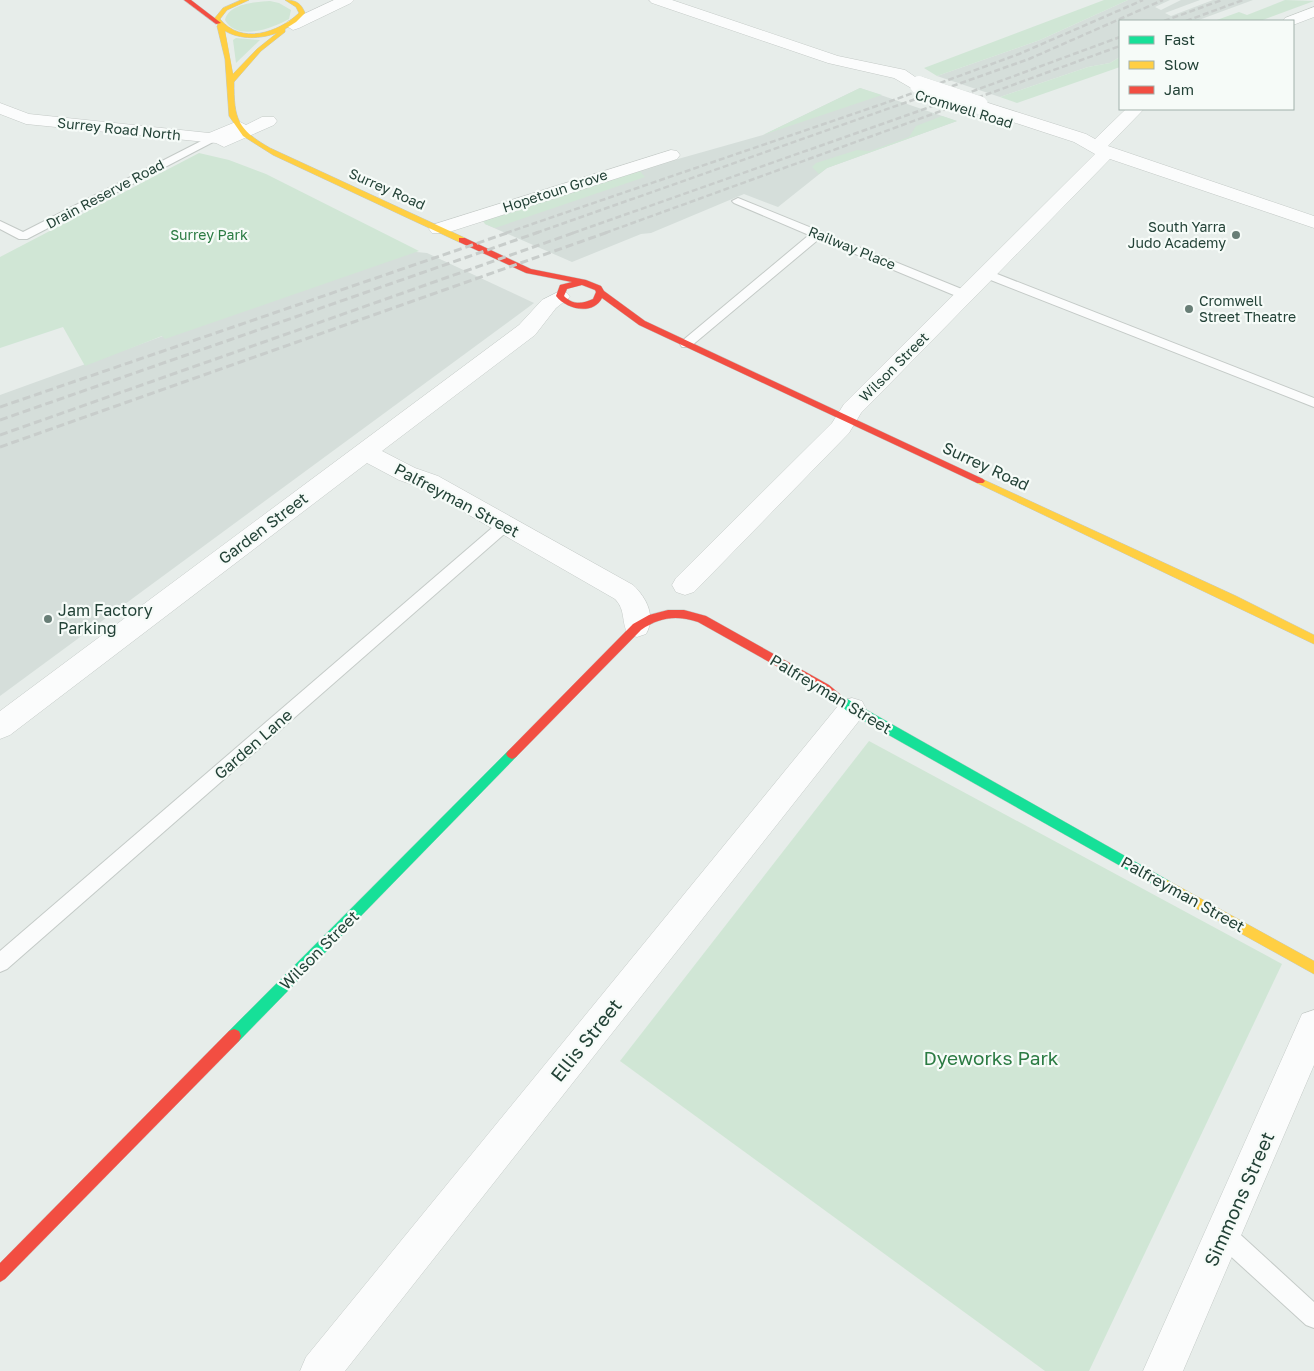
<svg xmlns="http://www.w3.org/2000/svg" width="1314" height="1371" viewBox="0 0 1314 1371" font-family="'Golos Text',sans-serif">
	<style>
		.built { fill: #d5deda }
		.green { fill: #d0e6d5 }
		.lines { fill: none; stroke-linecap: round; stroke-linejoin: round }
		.lane-casing { stroke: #c4cac7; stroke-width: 2 }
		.street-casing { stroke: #c4cac7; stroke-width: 1 }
		.fast-casing { stroke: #c3cac7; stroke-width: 1 }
		.slow-casing { stroke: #c3cac7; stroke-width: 1 }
		.jam-casing { stroke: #c3cac7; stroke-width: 1 }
		.lane { fill: #fbfcfc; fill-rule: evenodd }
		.street { fill: #fbfcfc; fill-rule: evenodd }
		.fast { fill: #16e098; fill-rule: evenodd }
		.slow { fill: #ffcf43; fill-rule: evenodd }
		.jam { fill: #f24e42; fill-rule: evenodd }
		.rail-far1 { stroke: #c8cdcb; stroke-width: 2.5; stroke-dasharray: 6 3; stroke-linecap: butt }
		.rail { stroke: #c8cdcb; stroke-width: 3; stroke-dasharray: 8 4; stroke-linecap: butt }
		.street-bridge-casing { stroke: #c4cac7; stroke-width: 18; stroke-linecap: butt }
		.street-bridge { stroke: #fbfcfc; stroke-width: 18 }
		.poi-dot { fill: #687e76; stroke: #f6fbf8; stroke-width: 2 }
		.labels { text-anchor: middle; stroke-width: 4.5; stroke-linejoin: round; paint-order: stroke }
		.far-street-label { font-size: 14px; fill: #234237; stroke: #f6fbf8 }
		.far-poi-label { font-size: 14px; fill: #234237; stroke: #f6fbf8; text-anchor: end }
		.far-park-label { font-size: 14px; fill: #2b7b43; stroke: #f6fbf8 }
		.street-label { font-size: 16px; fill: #234237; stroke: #f6fbf8 }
		.poi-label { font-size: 16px; fill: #234237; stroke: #f6fbf8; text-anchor: start }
		.near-street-label { font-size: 19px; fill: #234237; stroke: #f6fbf8 }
		.near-park-label { font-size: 19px; fill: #2b7b43; stroke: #f6fbf8 }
	</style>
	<rect width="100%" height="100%" fill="#e7edea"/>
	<g class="built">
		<polygon points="1128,0 1170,0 1155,7 1161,10 1181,0 1200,0 1165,13 1171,16 1213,0 1253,0 1196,21 1120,21 1120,57 1110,63 1088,67 1000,97 937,76 1040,40"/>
		<polygon points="860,88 957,121 827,168 778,207 744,194 651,233 641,234 572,262 485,224 639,170 763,135"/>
		<polygon points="406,251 427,253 534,303 0,696 0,395 163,336"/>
	</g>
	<g class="green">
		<polygon points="1104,0 1128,0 1040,40 937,76 924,68"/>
		<polygon points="1285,0 1314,1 1260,21 1214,21 1239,12 1247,15"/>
		<path d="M270,1L279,3L291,10L289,19C273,28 237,42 225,20C229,3 256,2 270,1Z"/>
		<polygon points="236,38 260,40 236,63 233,40"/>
		<polygon points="1120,57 1120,67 1017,103 1000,97 1088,67 1110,63"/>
		<polygon points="860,88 882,95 763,135"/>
		<polygon points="942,116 957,121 827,168 819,174 812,167 816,163 857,150 870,151 909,137 916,126"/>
		<polygon points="199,153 229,160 266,174 419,251 165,339 162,336 85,366 63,327 0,348 0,257"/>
		<polygon points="639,170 645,177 495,228 485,224 483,221"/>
		<polygon points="869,741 1282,964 1089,1371 1045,1371 620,1061"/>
	</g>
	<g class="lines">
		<g class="lane-casing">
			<g id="lane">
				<polygon points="211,136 215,137 215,141 27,239 19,239 0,229 0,221 23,232"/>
				<polygon points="738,198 969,292 971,295 969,298 961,298 819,239 690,347 682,347 680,344 682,341 809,235 734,203 732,201"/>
				<polygon points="987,270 1314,398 1314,407 983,277 981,274 983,271"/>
				<polygon points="505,520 510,521 512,525 510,529 7,969 0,972 0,951 500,521"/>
				<polygon points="1223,1223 1231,1226 1314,1302 1314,1328 1306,1325 1215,1242 1212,1234 1215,1226"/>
			</g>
		</g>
		<g class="street-casing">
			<g id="street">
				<polygon points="334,0 354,0 351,3 299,28 293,30 285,25 287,22"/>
				<polygon points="649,0 672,0 838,56 905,70 927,85 925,89 913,89 894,78 828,63 652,3"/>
				<polygon points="1314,7 1314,17 1293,25 1293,21 1283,21 1285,18"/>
				<polygon points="979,100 1086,134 1095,139 1126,109 1144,109 1108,146 1314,216 1314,228 1110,159 861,413 849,433 694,592 685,595 676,592 672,585 676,578 832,423 844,404 1095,154 1074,142 973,109 970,105 973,101"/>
				<polygon points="0,103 29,114 209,133 238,121 246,125 262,117 274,117 277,121 274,125 224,147 216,143 26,124 0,114"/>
				<polygon points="671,150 677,151 680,155 677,159 446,233 432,233 429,229 432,225"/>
				<path d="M560,291L567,293L570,297L556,308L535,335L382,451L415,468L438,476L633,585C647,598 656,617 646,634L637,637L628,634C621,622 626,610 615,599L422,488L399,480L367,463L10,735L0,739V711L519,325L542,300Z"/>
				<polygon points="852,698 862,701 866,709 862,717 345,1371 300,1371 306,1357 842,701"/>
				<polygon points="1314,1010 1314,1065 1183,1371 1143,1371 1302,1014"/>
			</g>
		</g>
		<g class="fast-casing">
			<g id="fast">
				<polygon points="842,696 1171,882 1173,886 1171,890 1167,892 1163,890 848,712 836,701 838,698"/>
				<polygon points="512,749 516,751 518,754 516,757 239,1041 234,1043 229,1041 227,1036 229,1031 508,751"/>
			</g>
		</g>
		<g class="slow-casing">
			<g id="slow">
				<path d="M241,0H249L227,10L220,19C241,45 278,33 299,13L296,7L285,0C296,0 301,3 305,13L296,22L285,29V32L261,51L234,82C234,119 237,129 270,148L465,238V242H459L273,155L243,136L229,116L225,59L217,26L218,25L214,19L223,8ZM225,31C241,40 260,39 277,33L257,49L233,74Z"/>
				<polygon points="980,478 1236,596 1314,635 1314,644 977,483 975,481"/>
				<polygon points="1167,880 1314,961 1314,974 1163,890 1161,886 1163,882"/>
			</g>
		</g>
		<g class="jam-casing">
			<g id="jam">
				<polygon points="184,0 191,0 221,23 216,24"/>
				<path d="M459,238H465L531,269L586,280L601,286L604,291L645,321L983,479L985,481L983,483H977L639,325L602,298C593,316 566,309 556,296L560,285L572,282L526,273L459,242ZM582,285L595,290L596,292L593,299C582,304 573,305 564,296L567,289Z"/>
				<path d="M668,610H684L706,616L829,685L848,701L846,704H838L821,691L698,622C676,615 660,617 641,630L516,757L512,759L508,757L506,754L508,751L633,624L649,615Z"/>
				<polygon points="234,1029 239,1031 241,1036 239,1041 5,1279 0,1282 0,1263 229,1031"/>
			</g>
		</g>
		<use href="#lane" class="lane"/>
		<use href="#street" class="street"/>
		<use href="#fast" class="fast"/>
		<use href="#slow" class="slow"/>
		<use href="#jam" class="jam"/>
		<g class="rail-far1">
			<polyline points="1164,21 1222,0"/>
			<polyline points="1186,21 1243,0"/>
			<polyline points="506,233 891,101 1019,54 1143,0"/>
			<polyline points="536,233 1029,59 1163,0"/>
			<polyline points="573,233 919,111 1120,37"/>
			<polyline points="605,233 1120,46"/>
		</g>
		<g class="rail">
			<polyline points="0,407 510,232"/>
			<polyline points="0,420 539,232"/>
			<polyline points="0,435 576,232"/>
			<polyline points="0,447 608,232"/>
		</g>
		<g class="street-bridge-casing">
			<polyline id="street-bridge" points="919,85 979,105"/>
		</g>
		<use href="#street-bridge" class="street-bridge"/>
	</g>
	<g class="poi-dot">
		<circle cx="1236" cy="235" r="5"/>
		<circle cx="1189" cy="309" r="5"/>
		<circle cx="48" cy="619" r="5"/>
	</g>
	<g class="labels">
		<g class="far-street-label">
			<text transform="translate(964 109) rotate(17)" y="5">Cromwell Road</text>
			<text transform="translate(119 129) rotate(6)" y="5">Surrey Road North</text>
			<text transform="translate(387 189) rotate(24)" y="5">Surrey Road</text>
			<text transform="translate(555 191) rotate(-18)" y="5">Hopetoun Grove</text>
			<text transform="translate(105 194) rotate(-28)" y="5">Drain Reserve Road</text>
			<text transform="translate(852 248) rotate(22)" y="5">Railway Place</text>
			<text transform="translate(894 367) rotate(-45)" y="5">Wilson Street</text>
		</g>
		<g class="far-poi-label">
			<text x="1226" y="232">South Yarra<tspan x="1226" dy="16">Judo Academy</tspan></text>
			<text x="1199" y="306" text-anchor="start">Cromwell<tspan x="1199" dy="16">Street Theatre</tspan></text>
		</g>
		<g class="far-park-label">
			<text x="209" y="240">Surrey Park</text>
		</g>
		<g class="street-label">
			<text transform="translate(986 466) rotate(25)" y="6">Surrey Road</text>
			<text transform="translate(457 500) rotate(28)" y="6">Palfreyman Street</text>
			<text transform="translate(263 528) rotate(-37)" y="6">Garden Street</text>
			<text transform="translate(831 694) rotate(31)" y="6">Palfreyman Street</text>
			<text transform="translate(253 744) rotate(-41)" y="6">Garden Lane</text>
			<text transform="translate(1183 894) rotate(29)" y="6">Palfreyman Street</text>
			<text transform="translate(319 950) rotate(-45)" y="6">Wilson Street</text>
		</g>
		<g class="poi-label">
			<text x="58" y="616">Jam Factory<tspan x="58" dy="18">Parking</tspan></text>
		</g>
		<g class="near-street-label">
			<text transform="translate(586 1040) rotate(-51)" y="7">Ellis Street</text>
			<text transform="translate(1239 1199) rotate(-66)" y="7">Simmons Street</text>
		</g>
		<g class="near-park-label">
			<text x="991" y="1065">Dyeworks Park</text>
		</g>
	</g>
	<rect x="1119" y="20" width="175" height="90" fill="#f6fbf8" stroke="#a2b1ab"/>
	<rect x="1129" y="36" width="25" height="8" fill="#16e098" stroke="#a2b1ab"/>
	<text x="1164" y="45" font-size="15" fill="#234237">Fast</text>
	<rect x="1129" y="61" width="25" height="8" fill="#ffcf43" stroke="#a2b1ab"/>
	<text x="1164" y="70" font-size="15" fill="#234237">Slow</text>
	<rect x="1129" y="86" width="25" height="8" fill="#f24e42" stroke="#a2b1ab"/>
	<text x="1164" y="95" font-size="15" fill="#234237">Jam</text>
</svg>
